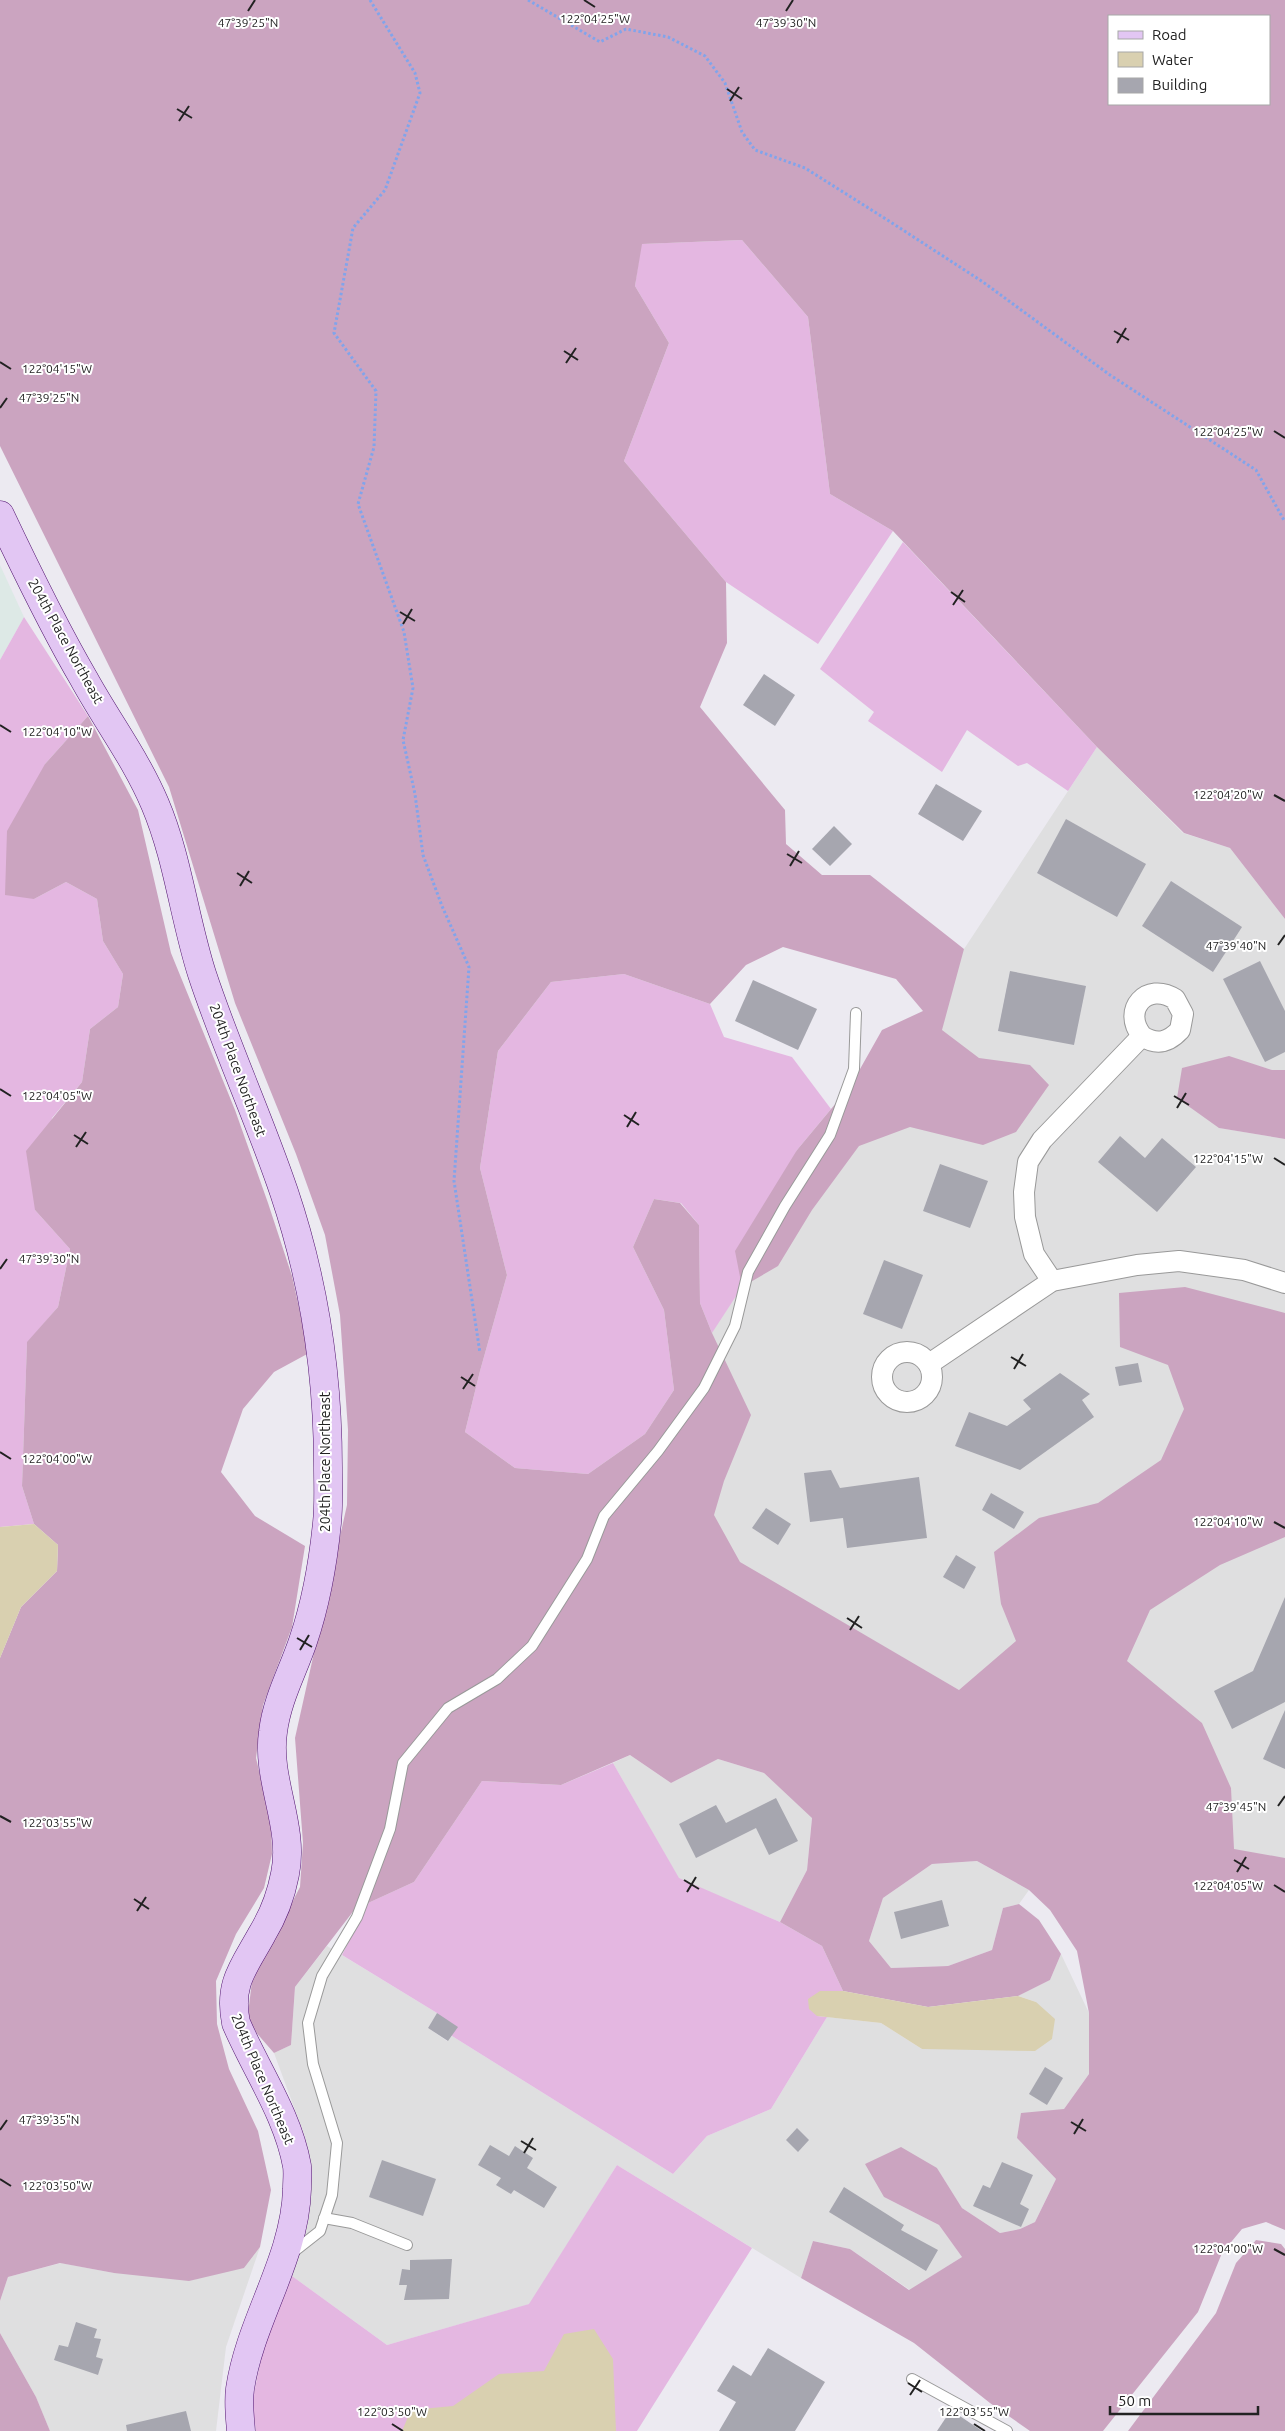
<svg xmlns="http://www.w3.org/2000/svg" width="1285" height="2431" viewBox="0 0 1285 2431" font-family="Ubuntu,sans-serif">
	<style>
		.residential { fill: #dfdfe0 }
		.industrial { fill: #dde9e6 }
		.grass { fill: #e4b7e1 }
		.forest { fill: #cba4c0; fill-rule: evenodd }
		.water { fill: #d9d0b0 }
		.building { fill: #a6a6af }
		.lines { fill: none; stroke-linecap: round; stroke-linejoin: round }
		.lane-casing { stroke: #999; stroke-width: 12 }
		.street-casing { stroke: #999; stroke-width: 22 }
		.secondary-casing { stroke: #51136f; stroke-width: 29 }
		.path { stroke: #81a4eb; stroke-width: 3; stroke-dasharray: 2.5 2.5; stroke-linecap: butt }
		.lane { stroke: #fff; stroke-width: 10 }
		.street { stroke: #fff; stroke-width: 20 }
		.secondary { stroke: #e2c6f3; stroke-width: 28 }
		.ticks { fill: none; stroke: #222; stroke-width: 2 }
		.labels { text-anchor: middle; stroke-width: 4; stroke-linejoin: round; paint-order: stroke }
		.street-label { font-size: 14px; fill: #222; stroke: #fff }
		.ticks-label { font-size: 12px; text-anchor: middle; fill: #222; stroke: #fff; stroke-width: 4; stroke-linejoin: round; paint-order: stroke }
	</style>
	<rect width="100%" height="100%" fill="#eceaf1"/>
	<g class="residential">
		<polygon points="1097,747 1183,833 1230,848 1285,919 1285,1070 1272,1070 1229,1057 1220,1128 1285,1139 1285,1880 610,1487"/>
		<polygon points="630,1755 671,1783 718,1759 764,1773 812,1817 807,1870 780,1922 679,1879 613,1763"/>
		<polygon points="977,1861 1029,1890 1019,1904 1003,1908 992,1950 948,1966 891,1968 869,1941 883,1898 932,1864"/>
		<polygon points="327,1946 437,2013 428,2028 447,2041 452,2036 673,2174 707,2136 771,2109 827,2017 881,2023 922,2049 1036,2002 1018,1996 1050,1980 1061,1954 1089,2013 1089,2074 1064,2109 1017,2138 1056,2179 1035,2222 1020,2229 1000,2233 962,2208 937,2168 884,2197 939,2225 962,2257 910,2290 850,2249 813,2241 801,2278 617,2165 530,2304 387,2345 292,2276 309,2216 305,2137 274,2053 291,2045 295,1987"/>
		<polygon points="260,2247 226,2347 216,2431 50,2431 36,2397 0,2333 0,2301 8,2277 61,2263 114,2273 244,2268"/>
	</g>
	<polygon class="industrial" points="0,565 24,617 0,660"/>
	<g class="grass">
		<polygon points="742,240 808,317 830,494 893,531 818,644 726,582 624,461 669,343 635,286 641,244"/>
		<polygon points="903,542 1097,747 1068,791 1027,763 1018,766 967,730 942,772 868,721 874,712 820,669"/>
		<polygon points="24,617 88,716 45,764 34,899 66,882 97,899 103,941 123,974 118,1007 90,1029 82,1082 52,1118 35,1210 70,1249 58,1307 27,1343 22,1486 34,1524 0,1527 0,660"/>
		<polygon points="624,974 710,1004 724,1037 792,1057 831,1109 797,1150 742,1287 712,1333 700,1303 699,1225 681,1203 654,1199 633,1247 664,1310 674,1390 645,1434 588,1474 515,1468 465,1432 480,1371 507,1275 480,1168 498,1051 551,982"/>
		<polygon points="613,1763 679,1878 780,1922 822,1946 843,1991 820,1991 817,2016 827,2017 771,2109 707,2136 673,2174 452,2036 437,2013 342,1955 368,1903 414,1882 482,1781 561,1785"/>
		<polygon points="617,2165 752,2248 637,2431 256,2431 252,2403 263,2349 292,2276 387,2345 529,2304"/>
	</g>
	<g class="forest">
		<path d="M0,0H1285V919L1230,848L1184,833L1097,747L893,531L830,494L808,317L742,240L642,244L635,286L669,343L624,461L726,582L727,643L700,707L785,810L786,844L822,875H870L964,949L942,1030L979,1058L1030,1065L1049,1085L1016,1132L983,1145L910,1127L859,1146L812,1210L778,1266L742,1287L735,1251L797,1150L851,1085L882,1030L923,1011L896,979L783,947L746,965L710,1004L624,974L551,982L498,1051L480,1168L507,1275L480,1371L465,1432L515,1468L588,1474L645,1434L674,1390L664,1310L633,1247L654,1199L680,1203L699,1225L700,1303L712,1333L751,1415L724,1481L714,1515L740,1562L959,1690L1016,1641L1001,1604L994,1552L1039,1518L1098,1503L1161,1460L1184,1409L1168,1365L1120,1347L1119,1293L1185,1287L1285,1313V1537L1220,1565L1150,1610L1127,1661L1202,1723L1231,1788L1234,1849L1285,1858V2230L1266,2222L1242,2229L1222,2253L1198,2312L1103,2431H1030L990,2403L914,2343L801,2278L813,2241L850,2249L909,2290L962,2257L939,2225L884,2197L865,2164L901,2147L937,2168L962,2208L1000,2233L1020,2229L1035,2222L1056,2179L1017,2138L1021,2113L1064,2109L1089,2074V2013L1077,1951L1050,1910L1029,1890L977,1861L932,1864L883,1898L869,1941L891,1968L948,1966L992,1950L1003,1908L1019,1904L1039,1920L1061,1954L1050,1980L1018,1996L928,2007L843,1991L822,1946L780,1922L807,1870L812,1818L764,1773L718,1759L671,1783L630,1755L561,1785L482,1781L414,1882L355,1909L295,1987L291,2045L274,2053L247,2022L252,1981L300,1887L303,1843L295,1738L347,1505L348,1430L340,1315L325,1235L296,1154L235,1003L169,787L0,446ZM1109,16H1269V104H1109Z"/>
		<polygon points="88,716 138,810 171,953 235,1110 268,1203 292,1276 309,1353 274,1372 243,1409 221,1472 255,1516 305,1546 292,1627 263,1705 256,1758 271,1821 272,1854 264,1888 236,1934 216,1981 217,2024 229,2069 258,2131 271,2190 260,2247 244,2268 189,2281 114,2273 60,2263 8,2277 0,2301 0,1658 21,1607 57,1571 58,1545 34,1524 22,1486 27,1342 58,1307 70,1249 35,1210 26,1151 82,1082 90,1029 118,1007 123,974 103,941 97,899 66,882 34,899 5,895 7,831 45,764"/>
		<polygon points="1229,1056 1272,1070 1285,1070 1285,1139 1219,1128 1177,1098 1182,1068"/>
		<polygon points="1256,2240 1281,2244 1285,2249 1285,2431 1128,2431 1216,2313 1236,2263"/>
		<polygon points="0,2333 36,2397 50,2431 0,2431"/>
	</g>
	<g class="water">
		<polygon points="34,1524 58,1545 57,1571 21,1607 0,1658 0,1527"/>
		<polygon points="820,1991 843,1991 928,2007 1018,1996 1036,2002 1055,2019 1052,2039 1035,2051 922,2049 881,2023 817,2016 809,2009 808,1999"/>
		<polygon points="594,2329 613,2359 616,2431 402,2431 411,2410 453,2406 499,2374 544,2371 564,2334"/>
	</g>
	<g class="building">
		<polygon points="764,674 795,695 775,726 743,705"/>
		<polygon points="936,784 982,811 963,841 918,814"/>
		<polygon points="1066,819 1146,864 1117,917 1037,873"/>
		<polygon points="834,826 852,844 830,866 812,849"/>
		<polygon points="1171,881 1242,927 1213,972 1142,926"/>
		<polygon points="1260,961 1285,1011 1285,1052 1265,1062 1223,979"/>
		<polygon points="1010,971 1086,986 1074,1045 998,1031"/>
		<polygon points="753,980 817,1009 798,1050 735,1021"/>
		<polygon points="1120,1136 1145,1158 1162,1138 1196,1167 1157,1212 1098,1162"/>
		<polygon points="940,1164 988,1181 970,1228 923,1211"/>
		<polygon points="884,1260 923,1275 902,1329 863,1314"/>
		<polygon points="1138,1363 1142,1382 1119,1386 1115,1367"/>
		<polygon points="1060,1373 1090,1394 1082,1400 1094,1417 1020,1470 955,1446 969,1412 1007,1426 1031,1409 1023,1400"/>
		<polygon points="831,1470 840,1488 919,1477 927,1538 847,1548 843,1518 810,1522 804,1473"/>
		<polygon points="991,1493 1024,1512 1014,1529 982,1510"/>
		<polygon points="766,1508 791,1524 778,1545 752,1528"/>
		<polygon points="956,1555 976,1567 964,1589 943,1577"/>
		<polygon points="1285,1597 1285,1702 1232,1729 1214,1691 1253,1671"/>
		<polygon points="1285,1710 1285,1769 1263,1759"/>
		<polygon points="776,1798 798,1841 769,1855 756,1828 696,1858 679,1824 716,1805 726,1823"/>
		<polygon points="942,1900 949,1926 901,1939 894,1912"/>
		<polygon points="437,2013 458,2027 448,2041 428,2028"/>
		<polygon points="1045,2067 1063,2078 1047,2105 1029,2094"/>
		<polygon points="797,2128 809,2140 798,2152 786,2140"/>
		<polygon points="490,2145 509,2156 515,2146 533,2158 527,2168 557,2187 544,2208 514,2190 511,2194 496,2185 501,2178 478,2165"/>
		<polygon points="382,2160 436,2179 423,2216 369,2197"/>
		<polygon points="1002,2162 1033,2175 1020,2204 1029,2209 1021,2227 973,2206 983,2185 990,2188"/>
		<polygon points="844,2187 904,2225 901,2230 938,2250 926,2271 829,2212"/>
		<polygon points="452,2259 449,2299 404,2300 407,2285 399,2285 402,2269 410,2270 410,2260"/>
		<polygon points="76,2322 97,2329 94,2338 101,2339 96,2357 103,2359 98,2375 54,2360 59,2345 68,2347"/>
		<polygon points="768,2348 825,2382 795,2431 719,2431 736,2402 717,2391 733,2365 751,2376"/>
		<polygon points="951,2410 982,2431 937,2431"/>
		<polygon points="186,2411 191,2431 127,2431 126,2425"/>
	</g>
	<g class="lines">
		<g class="lane-casing">
			<g id="lane">
				<polyline points="324,2218 352,2223 407,2245"/>
				<polyline points="292,2253 320,2231 332,2195 337,2143 313,2064 308,2023 322,1976 357,1917 390,1829 403,1763 448,1708 497,1679 532,1646 587,1559 604,1516 658,1451 704,1388 735,1326 748,1272 785,1206 830,1135 854,1069 856,1013"/>
				<polyline points="912,2379 1007,2431"/>
			</g>
		</g>
		<g class="street-casing">
			<g id="street">
				<path d="M1052,1281L1034,1254L1025,1217L1024,1192L1028,1162L1042,1140L1142,1036C1156,1045 1168,1043 1180,1030L1183,1014L1175,999C1147,981 1121,1010 1142,1036"/>
				<circle cx="907" cy="1377" r="25"/>
				<polyline points="929,1364 1052,1281 1137,1265 1179,1261 1244,1270 1285,1283"/>
			</g>
		</g>
		<g class="secondary-casing">
			<path id="secondary" d="M0,515C26,570 53,626 84,679C107,721 136,759 155,804C178,858 184,918 202,974C226,1047 259,1118 284,1192C314,1281 328,1373 328,1467C328,1486 329,1505 327,1523C323,1563 316,1603 303,1641C293,1671 277,1699 273,1732C266,1780 295,1826 285,1874C281,1895 273,1916 262,1934C244,1967 228,1983 236,2023C256,2070 288,2115 297,2166C298,2173 297,2181 297,2189C295,2260 250,2320 240,2389C238,2403 240,2418 241,2431"/>
		</g>
		<g class="path">
			<polyline points="370,0 415,73 420,93 385,190 353,228 334,333 376,391 374,447 358,504 404,632 413,688 403,740 415,794 423,855 442,906 469,967 454,1181 480,1353"/>
			<polyline points="528,0 600,42 626,29 668,37 705,56 725,83 742,132 755,150 805,168 889,221 983,282 1110,375 1256,470 1285,522"/>
		</g>
		<use href="#lane" class="lane"/>
		<use href="#street" class="street"/>
		<use href="#secondary" class="secondary"/>
	</g>
	<path class="ticks" d="M584,0L595,7M248,11L255,0M786,11L793,0M727,89L742,99M730,101L739,87M177,109L192,118M179,121L189,106M1114,331L1129,340M1117,343L1126,328M564,351L578,360M0,362L11,369M566,363L576,348M0,408L7,398M1274,431L1285,438M951,592L965,602M953,605L963,590M400,612L415,621M403,624L412,609M0,725L11,732M1274,795L1285,801M787,854L802,863M790,866L799,851M237,873L252,883M240,886L249,871M1278,945L1285,935M0,1089L11,1096M1174,1096L1189,1105M1177,1108L1186,1093M624,1115L639,1125M627,1127L636,1112M74,1135L88,1144M76,1147L86,1132M1274,1158L1285,1165M0,1269L7,1259M1011,1357L1026,1366M1014,1369L1023,1354M461,1377L475,1386M463,1389L473,1374M0,1452L11,1459M1274,1522L1285,1528M847,1618L862,1628M850,1630L859,1616M297,1638L312,1647M300,1650L309,1635M1278,1806L1285,1796M0,1816L11,1822M1234,1860L1249,1869M1237,1872L1246,1857M684,1880L699,1889M1274,1885L1285,1892M687,1892L696,1877M134,1899L149,1909M137,1911L146,1897M1071,2122L1086,2131M0,2130L7,2120M1074,2134L1083,2119M521,2141L536,2150M524,2153L533,2138M0,2179L11,2186M1274,2249L1285,2255M908,2383L922,2392M910,2395L920,2380M392,2424L403,2431M974,2424L985,2431"/>
	<g class="labels">
		<g class="street-label">
			<text transform="translate(66 641) rotate(61)" y="5">204th Place Northeast</text>
			<text transform="translate(238 1070) rotate(70)" y="5">204th Place Northeast</text>
			<text transform="translate(325 1462) rotate(-90)" y="5">204th Place Northeast</text>
			<text transform="translate(263 2079) rotate(67)" y="5">204th Place Northeast</text>
		</g>
	</g>
	<g class="ticks-label">
		<text x="595" y="23">122°04'25"W</text>
		<text x="248" y="27">47°39'25"N</text>
		<text x="786" y="27">47°39'30"N</text>
		<text x="57" y="373">122°04'15"W</text>
		<text x="49" y="402">47°39'25"N</text>
		<text x="1228" y="436">122°04'25"W</text>
		<text x="57" y="736">122°04'10"W</text>
		<text x="1228" y="799">122°04'20"W</text>
		<text x="1236" y="950">47°39'40"N</text>
		<text x="57" y="1100">122°04'05"W</text>
		<text x="1228" y="1163">122°04'15"W</text>
		<text x="49" y="1263">47°39'30"N</text>
		<text x="57" y="1463">122°04'00"W</text>
		<text x="1228" y="1526">122°04'10"W</text>
		<text x="1236" y="1811">47°39'45"N</text>
		<text x="57" y="1827">122°03'55"W</text>
		<text x="1228" y="1890">122°04'05"W</text>
		<text x="49" y="2124">47°39'35"N</text>
		<text x="57" y="2190">122°03'50"W</text>
		<text x="1228" y="2253">122°04'00"W</text>
		<text x="392" y="2416">122°03'50"W</text>
		<text x="974" y="2416">122°03'55"W</text>
	</g>
	<rect x="1108" y="15" width="162" height="90" fill="#ffffff" stroke="#a7a7a7"/>
	<rect x="1118" y="31" width="25" height="8" fill="#e2c6f3" stroke="#a7a7a7"/>
	<text x="1152" y="40" font-size="15" fill="#222222">Road</text>
	<rect x="1118" y="52" width="25" height="15" fill="#d9d0b0" stroke="#a7a7a7"/>
	<text x="1152" y="65" font-size="15" fill="#222222">Water</text>
	<rect x="1118" y="78" width="25" height="15" fill="#a6a6af" stroke="#a7a7a7"/>
	<text x="1152" y="90" font-size="15" fill="#222222">Building</text>
	<path d="M1110 2406v8h148v-8" fill="none" stroke="#222222" stroke-width="2.5"/>
	<text x="1118" y="2406" font-size="15" fill="#222222" stroke="#ffffff" stroke-width="4" paint-order="stroke">50 m</text>
</svg>
